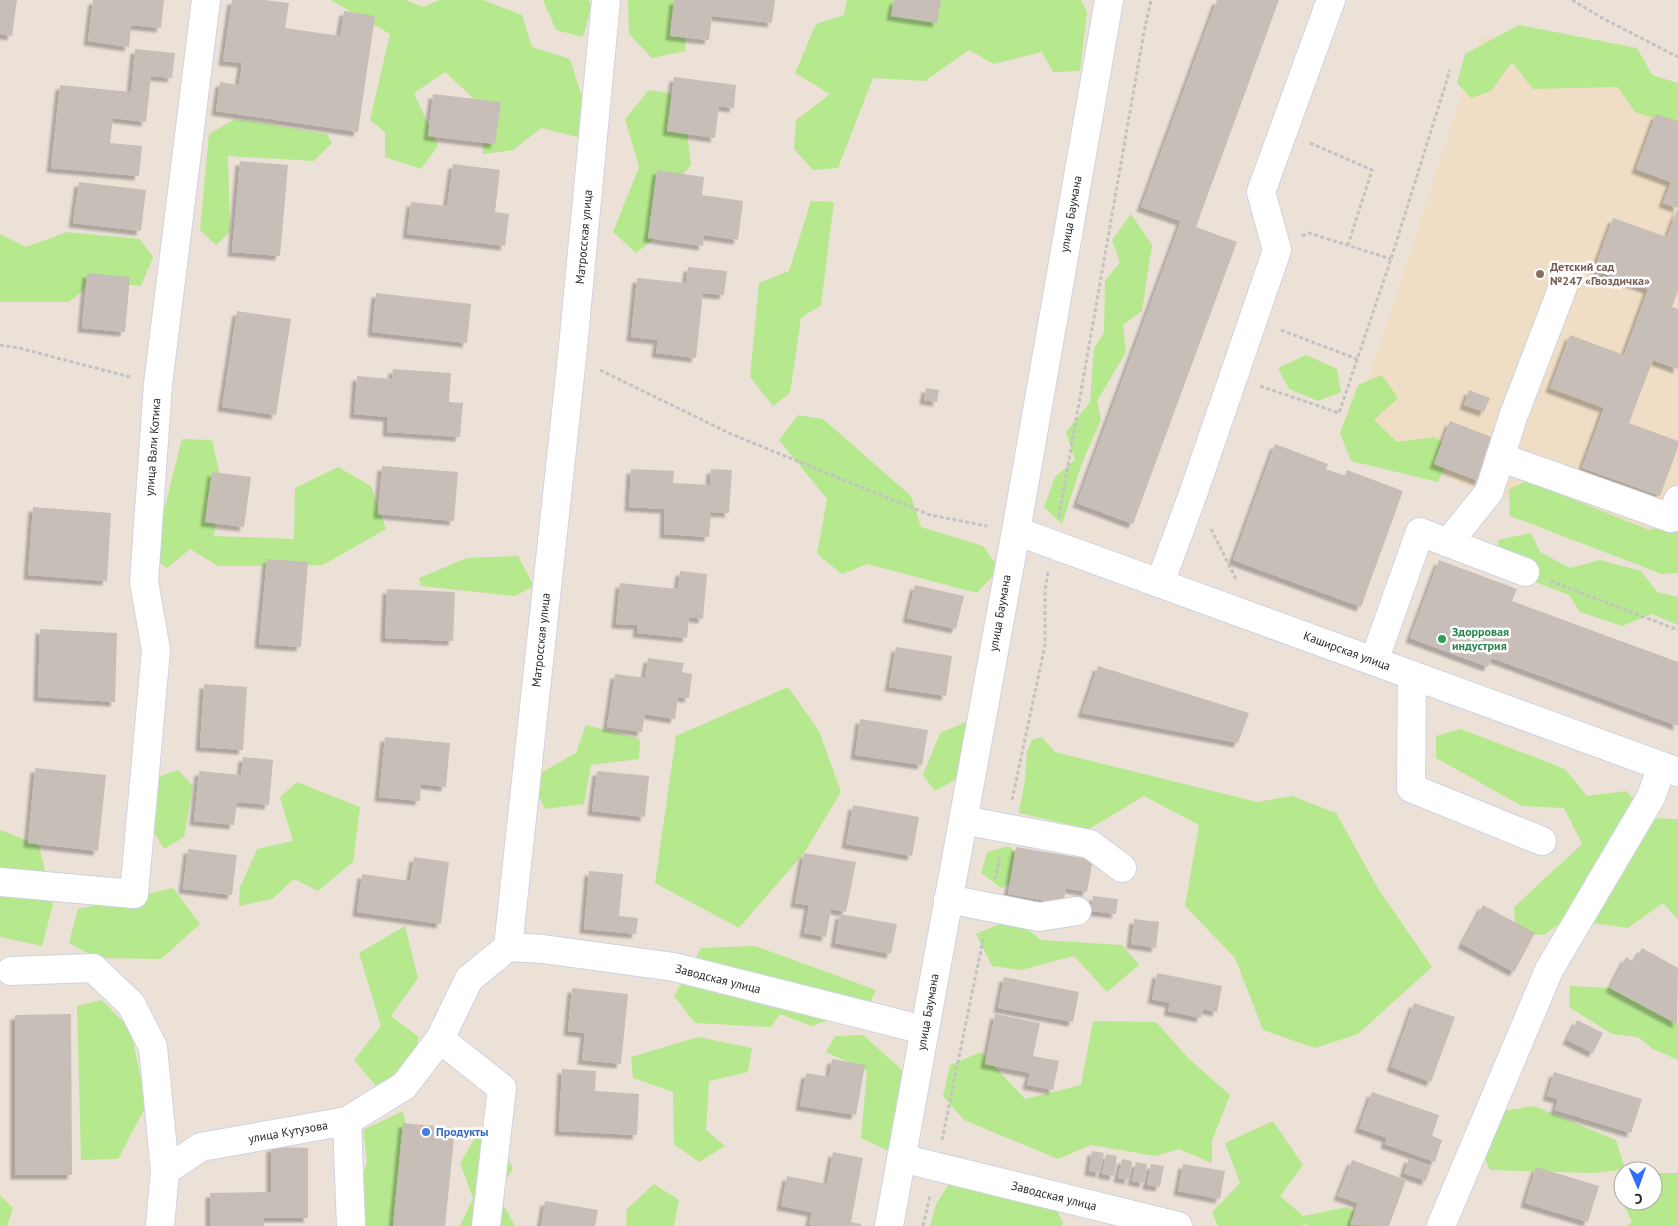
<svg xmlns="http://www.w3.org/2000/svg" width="1678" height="1226" viewBox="0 0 1678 1226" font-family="'PT Sans',sans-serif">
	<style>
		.education { fill: #efddc5 }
		.green { fill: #b6e88e }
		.building { fill: #c7beb7; filter: url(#shadow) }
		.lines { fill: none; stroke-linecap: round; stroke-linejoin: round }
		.minor-casing { stroke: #cdd3e2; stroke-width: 30 }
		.path { stroke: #c3c3c3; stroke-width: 3; stroke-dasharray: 4 2.5; stroke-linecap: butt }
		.minor { stroke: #fff; stroke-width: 28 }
		.education-dot { fill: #8d6e63; stroke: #fff; stroke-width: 2 }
		.leisure-dot { fill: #2e9e5b; stroke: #fff; stroke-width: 2 }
		.shop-dot { fill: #3f7fe0; stroke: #fff; stroke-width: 2 }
		.labels { text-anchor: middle; stroke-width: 5; stroke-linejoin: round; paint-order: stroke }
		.street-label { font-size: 12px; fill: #272727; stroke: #fff }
		.education-label { font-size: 12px; font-weight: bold; fill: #785e54; stroke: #fff; text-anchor: start }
		.leisure-label { font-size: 12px; font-weight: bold; fill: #27864d; stroke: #fff; text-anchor: start }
		.shop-label { font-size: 12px; font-weight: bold; fill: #366cbe; stroke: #fff; text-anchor: start }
	</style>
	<defs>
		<filter id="shadow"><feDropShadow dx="-4.5" dy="4.5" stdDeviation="1" flood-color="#0004"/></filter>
	</defs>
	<rect width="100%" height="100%" fill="#ece1d7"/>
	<polygon class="education" points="1482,34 1678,104 1678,558 1636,546 1489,492 1347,444"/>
	<g class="green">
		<polygon points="331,0 405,0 423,7 439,0 483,0 522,15 532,47 570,59 588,116 585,139 541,128 513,150 483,154 485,109 445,72 414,93 438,146 421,169 385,157 385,132 370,120 390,34"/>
		<polygon points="543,0 588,0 592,4 583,37 556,30"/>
		<polygon points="628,0 680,0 687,7 685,51 652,58 629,34"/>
		<polygon points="847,0 1081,0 1087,12 1080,71 1053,72 1042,52 994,64 969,50 925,81 873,78 838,168 813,170 794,149 796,120 830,94 795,73 816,24 844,15"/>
		<polygon points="1519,25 1637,48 1652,75 1678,83 1678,126 1635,112 1618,87 1533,89 1512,62 1491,91 1471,98 1457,83 1465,54"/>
		<polygon points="649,90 683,95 691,165 664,196 664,231 636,253 613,232 639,167 625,119"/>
		<polygon points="235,119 327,134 332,143 314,161 228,156 230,232 216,245 200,230 209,134"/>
		<polygon points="811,201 834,202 821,305 801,318 790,393 773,406 750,377 759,283 789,271"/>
		<polygon points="1131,214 1152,245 1142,311 1123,325 1126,352 1097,401 1101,420 1082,463 1062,524 1044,507 1055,477 1075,460 1066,432 1090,402 1094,348 1104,333 1105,281 1120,262 1112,240"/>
		<polygon points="67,232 140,239 153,257 141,286 94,281 69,302 0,302 0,234 26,247"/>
		<polygon points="1306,355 1337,369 1341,392 1318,401 1289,389 1278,368"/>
		<polygon points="1382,375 1398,398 1374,420 1397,442 1434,437 1453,450 1438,482 1351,461 1340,433 1358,385"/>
		<polygon points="798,415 823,419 911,496 921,527 983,546 999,569 977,593 867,564 842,574 817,554 827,499 779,440"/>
		<polygon points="182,439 212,440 222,485 214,536 294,539 295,488 338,467 371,486 386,529 323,565 218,566 190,549 167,568 152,558"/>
		<polygon points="1527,481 1649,530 1678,522 1678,573 1662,574 1510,516 1509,489"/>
		<polygon points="1531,533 1540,552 1570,568 1600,560 1641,571 1657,592 1678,597 1678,625 1652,614 1622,626 1580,612 1569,595 1499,568 1498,540"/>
		<polygon points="518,556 534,586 515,596 421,586 419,578 467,558"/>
		<polygon points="788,687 819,731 841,792 804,853 739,928 655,883 676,736"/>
		<polygon points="966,722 986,737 980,766 935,791 923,775 940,733"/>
		<polygon points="586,725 640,739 639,759 591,765 584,804 545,809 530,779 576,753"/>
		<polygon points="1461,729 1565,769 1587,796 1626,791 1652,818 1678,819 1678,920 1663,903 1628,928 1566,919 1544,935 1516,933 1514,907 1582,844 1564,808 1522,806 1436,758 1436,736"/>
		<polygon points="1042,737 1055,752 1257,802 1292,796 1336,813 1379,890 1432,967 1358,1034 1315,1048 1263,1030 1235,958 1185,906 1199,825 1144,796 1089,829 1019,813 1025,779 1027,751 1032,740"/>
		<polygon points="178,770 193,786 184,837 164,849 144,816 153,779"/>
		<polygon points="297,782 360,807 353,862 318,891 294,879 272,899 239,906 240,887 257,849 293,841 280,797"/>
		<polygon points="0,830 39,845 53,905 42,946 0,937"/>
		<polygon points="1008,846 1028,862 1024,876 1001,888 981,873 987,852"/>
		<polygon points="173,888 200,924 161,959 97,958 69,943 78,909"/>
		<polygon points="1014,918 1041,940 1122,945 1139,965 1107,992 1074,956 1021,970 992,966 976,934"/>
		<polygon points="405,926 418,978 391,1016 419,1037 404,1095 381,1092 354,1060 381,1026 359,953"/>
		<polygon points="755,946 876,990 868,1007 811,1026 780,1014 771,1027 695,1023 674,996 701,948"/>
		<polygon points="1570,986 1610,988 1678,1024 1678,1060 1653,1049 1638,1037 1612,1034 1569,1007"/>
		<polygon points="102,1000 131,1030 146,1106 118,1159 81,1160 77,1006"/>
		<polygon points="1093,1021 1156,1022 1189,1059 1230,1095 1212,1141 1212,1163 1179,1149 1155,1156 1091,1145 1058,1159 964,1120 943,1096 950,1065 981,1052 1025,1099 1081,1085"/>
		<polygon points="863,1035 901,1069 922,1101 919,1141 891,1152 861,1138 867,1071 826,1052 835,1036"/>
		<polygon points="698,1037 752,1048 748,1072 709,1081 706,1130 725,1146 699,1162 674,1144 673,1092 633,1078 631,1057"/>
		<polygon points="1534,1106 1616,1140 1625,1169 1594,1173 1490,1170 1479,1144 1497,1112"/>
		<polygon points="403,1111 417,1189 414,1226 361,1226 355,1206 367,1161 363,1130"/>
		<polygon points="1273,1121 1303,1165 1280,1196 1303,1216 1347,1207 1374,1224 1374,1226 1308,1226 1306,1224 1301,1226 1218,1226 1212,1212 1240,1183 1225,1143"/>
		<polygon points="475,1138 501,1142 513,1169 497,1193 515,1226 460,1226 473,1198 460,1163"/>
		<polygon points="1653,1173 1678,1173 1678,1226 1627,1226 1632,1222 1618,1192 1623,1188 1623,1201 1653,1201"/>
		<polygon points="953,1178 1052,1202 1063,1222 1062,1226 930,1226 936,1204"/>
		<polygon points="654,1184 679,1200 674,1226 626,1226 627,1209"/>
		<polygon points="0,1195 13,1208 7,1226 0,1226"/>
	</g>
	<g class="building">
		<polygon points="0,0 17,0 12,36 0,34"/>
		<polygon points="93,0 164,0 161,28 131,25 129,47 88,41"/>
		<polygon points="232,0 265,0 289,3 285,28 340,36 344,11 375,16 358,132 216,111 220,82 239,85 242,63 223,61"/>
		<polygon points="674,0 775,0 772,23 712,16 709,40 670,36"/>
		<polygon points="894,0 941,0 937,23 891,16"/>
		<polygon points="1217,0 1279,0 1196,227 1237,242 1133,524 1077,503 1181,221 1141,207"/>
		<polygon points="135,49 175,53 172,78 151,76 146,122 113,118 110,143 142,146 139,176 51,168 60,85 131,92"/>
		<polygon points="674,77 736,85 734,108 719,106 715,138 667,131"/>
		<polygon points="433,94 501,102 495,144 428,136"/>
		<polygon points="1656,114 1678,121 1678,291 1672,307 1678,309 1678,369 1653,360 1629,423 1678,441 1678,447 1660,496 1582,468 1604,408 1550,388 1570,335 1624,355 1648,289 1594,270 1613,218 1667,237 1678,208 1663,203 1671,182 1636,169"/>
		<polygon points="240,161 288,165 280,256 232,252"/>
		<polygon points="453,164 500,170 495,212 509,214 505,246 407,234 411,202 447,206"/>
		<polygon points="657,170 704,177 702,195 743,201 738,240 704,235 703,246 648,238"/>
		<polygon points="79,182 146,190 141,231 73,223"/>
		<polygon points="688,267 727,271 724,295 703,293 696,358 656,353 658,340 631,337 637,278 686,283"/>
		<polygon points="87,273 130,277 125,332 82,328"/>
		<polygon points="376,293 471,304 467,343 372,332"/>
		<polygon points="237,311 291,319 276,415 222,407"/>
		<polygon points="393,369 451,373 449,402 463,403 460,437 387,432 388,417 354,414 357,376 392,379"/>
		<polygon points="926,388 939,390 937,402 924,400"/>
		<polygon points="1469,390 1490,398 1484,412 1464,405"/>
		<polygon points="1450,421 1494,438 1479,481 1434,464"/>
		<polygon points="1275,444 1328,464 1326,469 1345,476 1347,470 1403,491 1361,607 1233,560"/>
		<polygon points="382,466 458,472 454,521 378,514"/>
		<polygon points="631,469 674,471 673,483 710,485 711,469 732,470 729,513 711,512 709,537 664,534 665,509 629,507"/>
		<polygon points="212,472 251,477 244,527 205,522"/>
		<polygon points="33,507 111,513 107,581 28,575"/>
		<polygon points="267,559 308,562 301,647 259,644"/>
		<polygon points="1439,560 1517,589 1512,601 1678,662 1678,726 1492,658 1488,667 1410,638"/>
		<polygon points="680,571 707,574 703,619 689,617 687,638 637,633 638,625 616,624 620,583 678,589"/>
		<polygon points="915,585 964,596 956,629 907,618"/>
		<polygon points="387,589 455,592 453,641 385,638"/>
		<polygon points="40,629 117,633 115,702 38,697"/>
		<polygon points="896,647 952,656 946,696 889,687"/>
		<polygon points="648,658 684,663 682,672 692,674 689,698 678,697 675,719 645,714 642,732 607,727 615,674 645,678"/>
		<polygon points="1098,666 1249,713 1238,743 1082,713"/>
		<polygon points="204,684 247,687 243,750 200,747"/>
		<polygon points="860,719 928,730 922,765 855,755"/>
		<polygon points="385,737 450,743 446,787 421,784 420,801 379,797"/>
		<polygon points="243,757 273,760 269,805 237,802 234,825 194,821 199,771 241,775"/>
		<polygon points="35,768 106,775 98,851 28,843"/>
		<polygon points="597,771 649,776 645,817 592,811"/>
		<polygon points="853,805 919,817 912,856 846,844"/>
		<polygon points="1016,847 1093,860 1087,892 1066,888 1063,904 1008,894"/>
		<polygon points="188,849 237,855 232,895 183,889"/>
		<polygon points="804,853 856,862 846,912 831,909 826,937 804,933 809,905 795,903"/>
		<polygon points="414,857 449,862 441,924 357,912 362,874 410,881"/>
		<polygon points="589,871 623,874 619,916 638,918 636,934 584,929"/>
		<polygon points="1093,896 1118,899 1116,914 1091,911"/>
		<polygon points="1483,905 1535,933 1514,972 1462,944"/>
		<polygon points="840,914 897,924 891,954 835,943"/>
		<polygon points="1134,919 1159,922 1156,948 1131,944"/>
		<polygon points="1642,948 1678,968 1677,1024 1610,988 1626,957 1634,962"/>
		<polygon points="1157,973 1222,986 1217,1012 1203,1009 1201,1018 1168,1011 1170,1003 1152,999"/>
		<polygon points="1004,977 1079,992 1073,1022 998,1008"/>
		<polygon points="572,988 628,994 621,1064 582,1060 585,1033 568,1031"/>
		<polygon points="1414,1003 1455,1017 1431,1082 1391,1067"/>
		<polygon points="71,1014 72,1175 15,1175 15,1015"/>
		<polygon points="995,1014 1040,1023 1033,1056 1059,1061 1053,1090 1027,1085 1030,1073 985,1064"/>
		<polygon points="1577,1020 1603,1033 1593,1053 1567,1040"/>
		<polygon points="832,1059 865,1065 856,1115 800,1106 806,1073 829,1077"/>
		<polygon points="562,1069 596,1071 595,1091 639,1094 637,1135 559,1131"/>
		<polygon points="1554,1072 1642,1099 1631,1133 1555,1110 1558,1099 1547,1096"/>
		<polygon points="1372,1092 1439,1115 1432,1136 1442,1140 1435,1162 1385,1144 1387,1138 1359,1128"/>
		<polygon points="403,1123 455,1128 445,1226 393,1226"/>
		<polygon points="271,1147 308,1148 308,1218 264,1218 264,1226 210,1226 210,1193 271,1192"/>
		<polygon points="1092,1151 1104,1153 1100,1173 1089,1171"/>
		<polygon points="833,1152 863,1158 851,1222 861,1224 861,1226 809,1225 812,1212 781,1206 787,1176 827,1184"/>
		<polygon points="1106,1154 1117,1156 1114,1176 1102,1174"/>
		<polygon points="1409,1158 1431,1166 1426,1181 1404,1173"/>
		<polygon points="1122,1159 1132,1161 1129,1180 1118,1178"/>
		<polygon points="1352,1160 1406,1180 1389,1226 1350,1225 1358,1203 1338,1196"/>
		<polygon points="1136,1162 1147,1164 1144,1183 1132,1181"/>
		<polygon points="1151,1164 1164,1166 1160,1187 1147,1185"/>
		<polygon points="1183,1164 1225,1171 1220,1199 1178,1191"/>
		<polygon points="1536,1167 1599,1186 1588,1222 1525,1203"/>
		<polygon points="545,1201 598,1210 595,1226 541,1226"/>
	</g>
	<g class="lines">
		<g class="minor-casing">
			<g id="minor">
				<polyline points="1500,457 1671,518 1678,500"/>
				<polyline points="1016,531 1678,772"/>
				<polyline points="1448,543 1489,492 1513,417 1564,284"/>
				<polyline points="1160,583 1193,494 1277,250 1261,192 1331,0"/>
				<polyline points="1374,661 1420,532 1525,572"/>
				<polyline points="1412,675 1411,788 1542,841"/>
				<polyline points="963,820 1090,844 1122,868"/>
				<polyline points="0,882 134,894 156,650 144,582 158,384 206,0"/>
				<polyline points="948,899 1039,917 1077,911"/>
				<polyline points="508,947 543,949 674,967 924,1030"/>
				<polyline points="11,971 93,968 131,1004 153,1047 165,1171"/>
				<polyline points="347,1121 351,1226"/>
				<polyline points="901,1158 1178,1226"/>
				<polyline points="160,1226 165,1171 201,1147 347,1121 404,1086 440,1039"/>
				<polyline points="486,1226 502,1088 440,1039 469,979 508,947 572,357 606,0"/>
				<polyline points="889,1226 1016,531 1109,0"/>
				<polyline points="1441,1226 1549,970 1651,797 1662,766"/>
			</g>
		</g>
		<g class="path">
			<polyline points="1572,0 1604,19 1678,57"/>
			<polyline points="1310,143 1372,170 1348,245"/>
			<polyline points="1302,236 1309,233 1391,259"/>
			<polyline points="1281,330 1357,359"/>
			<polyline points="0,345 19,348 130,377"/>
			<polyline points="600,370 731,434 930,515 987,526"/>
			<polyline points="1260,386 1339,413 1391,259 1450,70"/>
			<polyline points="1059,517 1144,32 1151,0"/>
			<polyline points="1211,529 1236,579"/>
			<polyline points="1550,581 1678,630"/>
			<polyline points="1012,800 1045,645 1045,590 1048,572"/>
			<polyline points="995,880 1000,857"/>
			<polyline points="942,1140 984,935"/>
			<polyline points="923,1226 930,1195"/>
		</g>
		<use href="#minor" class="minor"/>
	</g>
	<circle class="education-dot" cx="1540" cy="274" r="5"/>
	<circle class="leisure-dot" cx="1442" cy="639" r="5"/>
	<circle class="shop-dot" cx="426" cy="1132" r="5"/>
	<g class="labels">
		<g class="street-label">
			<text transform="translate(1071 214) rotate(-80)" y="4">улица Баумана</text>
			<text transform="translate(584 237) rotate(-85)" y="4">Матросская улица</text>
			<text transform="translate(153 447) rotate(-86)" y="4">улица Вали Котика</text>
			<text transform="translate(1000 613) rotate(-80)" y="4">улица Баумана</text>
			<text transform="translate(541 640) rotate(-84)" y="4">Матросская улица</text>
			<text transform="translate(1347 651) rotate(20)" y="4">Каширская улица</text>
			<text transform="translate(718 979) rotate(14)" y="4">Заводская улица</text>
			<text transform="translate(928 1012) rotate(-80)" y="4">улица Баумана</text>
			<text transform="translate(288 1132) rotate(-10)" y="4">улица Кутузова</text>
			<text transform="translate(1054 1196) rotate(14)" y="4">Заводская улица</text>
		</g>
		<g class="education-label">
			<text x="1550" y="271">Детский сад<tspan x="1550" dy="14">№247 «Гвоздичка»</tspan></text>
		</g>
		<g class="leisure-label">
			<text x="1452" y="636">Здорровая<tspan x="1452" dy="14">индустрия</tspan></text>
		</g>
		<g class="shop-label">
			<text x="436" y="1136">Продукты</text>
		</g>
	</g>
	<g transform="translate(1638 1186) rotate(178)"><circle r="24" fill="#ffffff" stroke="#a9a9a9"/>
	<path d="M0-4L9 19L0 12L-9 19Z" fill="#316eff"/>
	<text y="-8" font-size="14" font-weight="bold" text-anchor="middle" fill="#272727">С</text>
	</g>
</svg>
